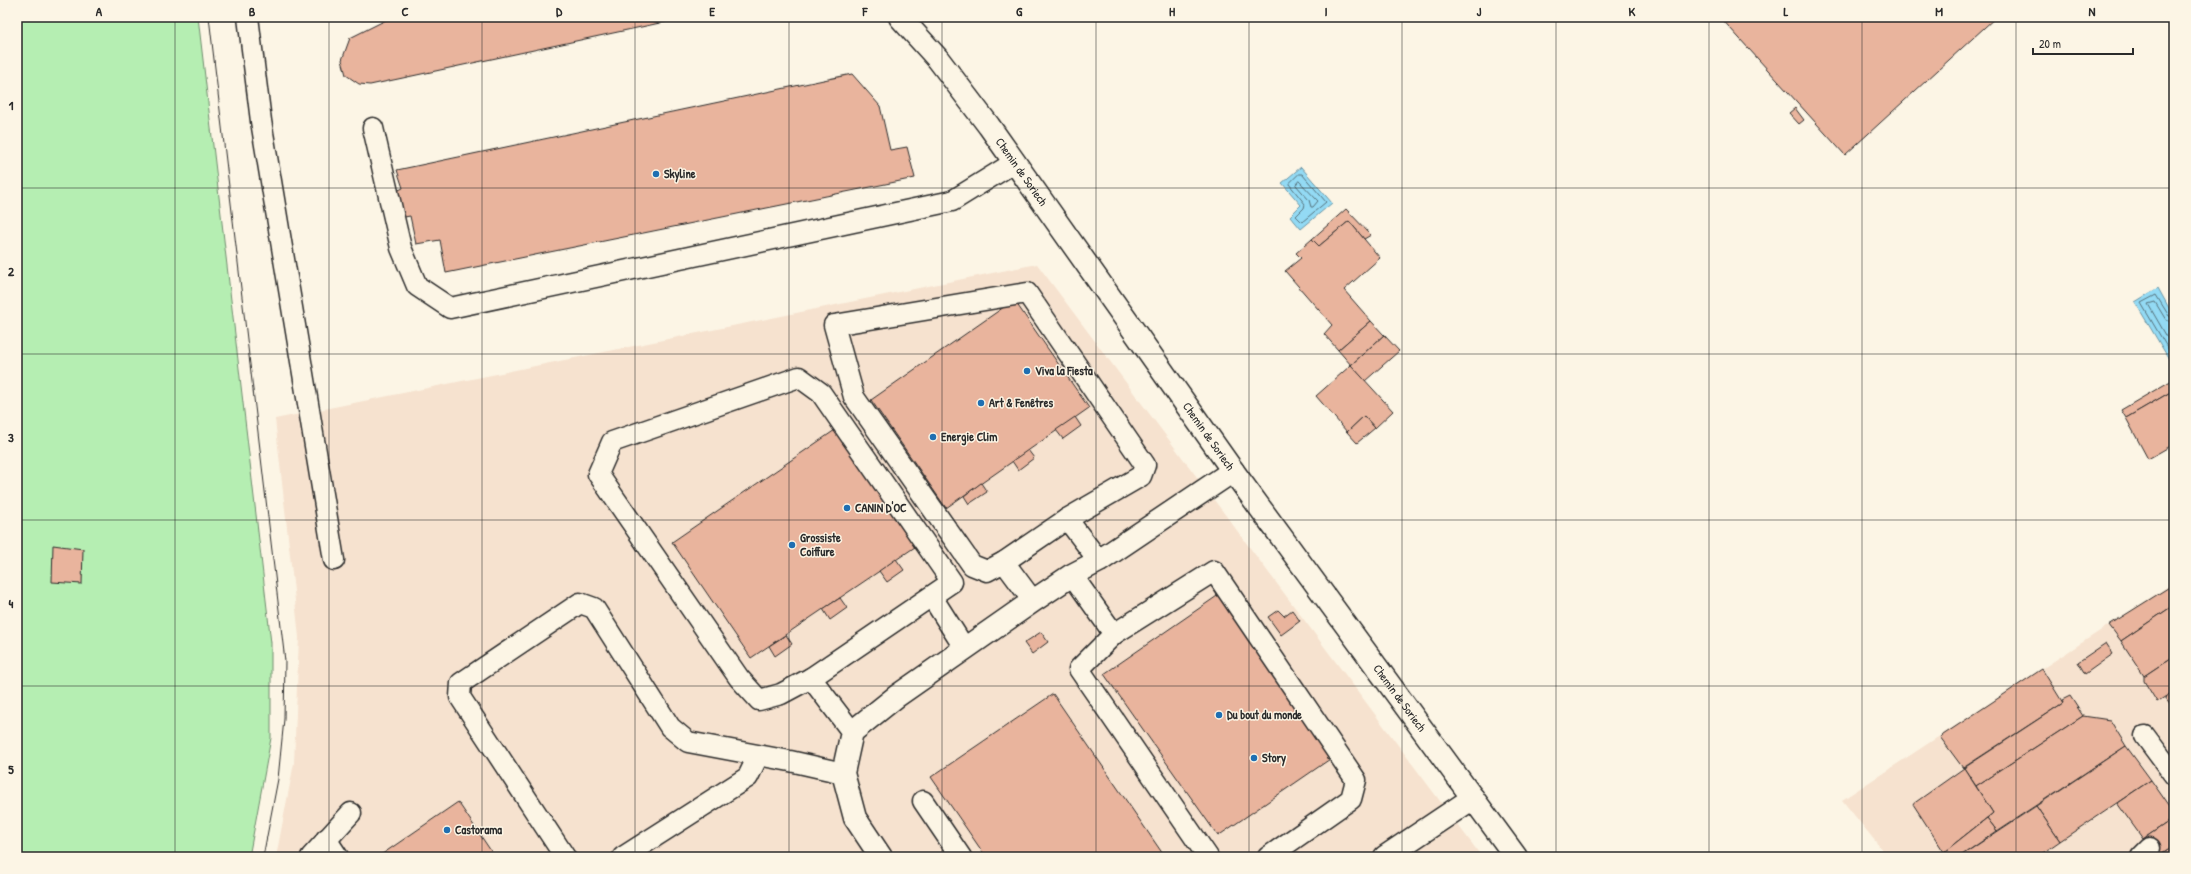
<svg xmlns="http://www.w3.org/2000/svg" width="2191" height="874" viewBox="0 0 2191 874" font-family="'Patrick Hand',sans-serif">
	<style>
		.built { fill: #f6e2cf }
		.green { fill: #b5eeb2; stroke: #708c6e }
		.water { fill: #93daf4; stroke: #6994a4 }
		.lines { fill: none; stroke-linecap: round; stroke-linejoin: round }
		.shore { stroke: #55717b; stroke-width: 1 }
		.building { fill: #e9b49d; stroke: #2b2b2b }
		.lane-casing { stroke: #2b2b2b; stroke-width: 23 }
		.street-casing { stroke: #2b2b2b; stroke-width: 25 }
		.lane { stroke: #fcf5e5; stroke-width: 20 }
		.street { stroke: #fcf5e5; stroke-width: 22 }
		.tram { stroke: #2b2b2b; stroke-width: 1 }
		.grid { fill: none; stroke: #2b2b2b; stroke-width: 1; stroke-opacity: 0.55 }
		.poi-dot { fill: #1f6fb2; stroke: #fcf5e5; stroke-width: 1.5 }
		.labels { text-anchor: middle; stroke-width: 3; stroke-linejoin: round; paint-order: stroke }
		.street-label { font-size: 12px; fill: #2b2b2b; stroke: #fcf5e5 }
		.poi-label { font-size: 12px; font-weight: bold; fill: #2b2b2b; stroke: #fcf5e5; text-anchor: start }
		.neatline { fill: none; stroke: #2b2b2b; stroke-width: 1.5 }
		.grid-label { font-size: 13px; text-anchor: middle; font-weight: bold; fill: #2b2b2b }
	</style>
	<rect width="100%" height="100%" fill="#fcf5e5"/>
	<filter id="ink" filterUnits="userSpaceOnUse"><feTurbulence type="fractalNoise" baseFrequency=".025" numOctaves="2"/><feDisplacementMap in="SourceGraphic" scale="8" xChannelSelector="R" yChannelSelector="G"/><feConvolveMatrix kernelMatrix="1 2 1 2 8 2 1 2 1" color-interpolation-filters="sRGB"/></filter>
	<g filter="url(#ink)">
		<g class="built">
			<polygon points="1037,264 1482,857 276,857 294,763 299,637 275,419"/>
			<polygon points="2173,583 2174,857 1888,857 1842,800"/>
		</g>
		<polygon class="green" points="17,17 198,17 271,643 271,738 249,857 17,857"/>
		<g class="water">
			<polygon points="1301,167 1332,203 1301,229 1290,216 1301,205 1282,183"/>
			<polygon points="2158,288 2174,317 2172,364 2135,302"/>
		</g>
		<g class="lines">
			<g class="shore">
				<polygon points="1299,174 1302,174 1326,202 1302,222 1296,216 1304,208 1305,204 1289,184"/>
				<polygon points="1299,181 1318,201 1313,207 1311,207 1309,200 1296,185"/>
				<polyline points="2174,318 2169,316 2156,295 2141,303 2174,359"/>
				<polyline points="2174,323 2166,320 2155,302 2148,304 2174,349"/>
			</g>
		</g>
		<g class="building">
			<polygon points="392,17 688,17 370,85 359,84 346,75 342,60 350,38"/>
			<polygon points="1720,17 1996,17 1845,155"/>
			<polygon points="852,74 880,106 890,150 907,147 915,178 446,273 440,240 416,244 410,216 399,218 392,193 403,188 397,170"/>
			<polygon points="1795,108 1804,120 1799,124 1789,113"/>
			<polygon points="1346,209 1371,235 1364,239 1349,221 1319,246 1312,239"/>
			<polygon points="1349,221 1380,258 1344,290 1371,321 1338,350 1324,334 1332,325 1285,271 1301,258 1296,253 1312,239 1319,246"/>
			<polygon points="1014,300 1089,408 946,508 871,400"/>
			<polygon points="1371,321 1384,335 1351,365 1338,350"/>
			<polygon points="1384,335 1399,351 1365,381 1351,365"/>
			<polygon points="1351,365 1393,411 1375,428 1364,416 1347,432 1316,396"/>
			<polygon points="2174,379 2174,390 2126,418 2121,410"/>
			<polygon points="2174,390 2174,444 2148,459 2126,418"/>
			<polygon points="1364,416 1375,428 1357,443 1347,432"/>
			<polygon points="1075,417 1081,426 1063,439 1056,430"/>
			<polygon points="835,430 915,547 751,658 672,542"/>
			<polygon points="1028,450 1034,458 1018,470 1012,461"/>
			<polygon points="981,483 987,492 969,504 964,496"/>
			<polygon points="53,545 83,549 82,584 52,582"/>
			<polygon points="896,559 904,570 887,582 879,571"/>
			<polygon points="2171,586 2174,590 2174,605 2121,641 2109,625"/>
			<polygon points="1220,594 1333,757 1218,836 1104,674"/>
			<polygon points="840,598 847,608 830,620 823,609"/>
			<polygon points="2174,605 2174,656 2144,676 2121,641"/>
			<polygon points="1278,610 1284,616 1292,610 1300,621 1281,635 1268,617"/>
			<polygon points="1041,632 1048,642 1032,654 1024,643"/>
			<polygon points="786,635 792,644 775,656 769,646"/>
			<polygon points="2106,643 2113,654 2085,674 2078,662"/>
			<polygon points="2174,656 2174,691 2157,702 2144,681 2144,676"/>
			<polygon points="2042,669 2063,703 1963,768 1940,737"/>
			<polygon points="2174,691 2174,709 2165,697"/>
			<polygon points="1053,694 1165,857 986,857 931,777"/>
			<polygon points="2070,696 2083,716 1976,786 1964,768 2063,703 2062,700"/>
			<polygon points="2083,716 2110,720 2126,746 1997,831 1987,818 1993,813 1976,786"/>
			<polygon points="2126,746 2151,780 2060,841 2036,806"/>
			<polygon points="1964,768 1993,813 1944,852 1913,804"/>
			<polygon points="2151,780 2174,813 2174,818 2143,839 2117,803"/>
			<polygon points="458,802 495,857 378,857"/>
			<polygon points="2036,806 2060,841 2037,857 1959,857"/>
			<polygon points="1987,818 1997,831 1959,857 1948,857 1944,852"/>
			<polygon points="2174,818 2174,845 2156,857 2143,839"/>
			<polygon points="2174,845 2174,857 2157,857"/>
		</g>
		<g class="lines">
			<g class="lane-casing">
				<g id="lane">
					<polyline points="248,17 261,121 334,560"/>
					<polyline points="373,128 401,248 417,286 450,308 952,201 1015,162"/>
					<polygon points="1027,293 1145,465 1141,476 1067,519 1004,562 987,571 972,565 854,397 834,325"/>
					<polygon points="799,377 821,393 952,582 811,678 781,694 759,700 739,678 598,474 612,442"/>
					<polyline points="1067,519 1099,561"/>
					<polyline points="1004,562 1033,601"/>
					<polyline points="1072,575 1114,634"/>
					<polyline points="932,597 965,649"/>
					<polyline points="811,678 852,732"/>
					<polyline points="2145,736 2174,775"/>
					<polyline points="923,801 961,857"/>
					<polyline points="326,839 338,857"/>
					<polyline points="311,857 351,813"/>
					<polyline points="565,857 460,697 461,683 580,603 594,608 670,727 688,742 790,761 843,773"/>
					<polyline points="623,857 748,777 758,756"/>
					<polyline points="1208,857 1079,669 1114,634 1214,571 1356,780 1351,799 1268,857"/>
					<polyline points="2141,857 2150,848"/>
				</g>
			</g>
			<g class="street-casing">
				<g id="street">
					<path id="s1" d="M900,17L938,59L989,126L1233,471L1516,857"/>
					<polyline points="881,857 855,818 843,773 852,732 897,696 1033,601 1072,575 1099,561 1233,471"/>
					<polyline points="1385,857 1473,798"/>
				</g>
			</g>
			<use href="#lane" class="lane"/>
			<use href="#street" class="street"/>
			<polyline class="tram" points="209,17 285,661 284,719 278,779 263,857"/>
		</g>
	</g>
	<path class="grid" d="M175,17V857M329,17V857M482,17V857M635,17V857M789,17V857M942,17V857M1096,17V857M1249,17V857M1402,17V857M1556,17V857M1709,17V857M1862,17V857M2016,17V857M17,188H2174M17,354H2174M17,520H2174M17,686H2174"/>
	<g class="poi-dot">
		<circle cx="656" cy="174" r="4"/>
		<circle cx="1027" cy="371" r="4"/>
		<circle cx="981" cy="403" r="4"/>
		<circle cx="933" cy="437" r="4"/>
		<circle cx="847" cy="508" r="4"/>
		<circle cx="792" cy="545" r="4"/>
		<circle cx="1219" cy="715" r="4"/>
		<circle cx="1254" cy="758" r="4"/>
		<circle cx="447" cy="830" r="4"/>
	</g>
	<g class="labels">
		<g class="street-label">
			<text dy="4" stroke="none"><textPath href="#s1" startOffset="197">Chemin de Soriech</textPath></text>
			<text dy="4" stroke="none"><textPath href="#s1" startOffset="521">Chemin de Soriech</textPath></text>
			<text dy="4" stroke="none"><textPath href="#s1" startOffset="845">Chemin de Soriech</textPath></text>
		</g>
		<g class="poi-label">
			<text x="664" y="178">Skyline</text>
			<text x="1035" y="375">Viva la Fiesta</text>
			<text x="989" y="407">Art &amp; Fenêtres</text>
			<text x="941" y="441">Energie Clim</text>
			<text x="855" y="512">CANIN D'OC</text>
			<text x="800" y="542">Grossiste<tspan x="800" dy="14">Coiffure</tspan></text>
			<text x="1227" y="719">Du bout du monde</text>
			<text x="1262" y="762">Story</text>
			<text x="455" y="834">Castorama</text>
		</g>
	</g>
	<rect width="2191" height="874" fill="none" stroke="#fcf5e5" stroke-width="44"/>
	<path d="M2033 48v6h100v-6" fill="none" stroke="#2b2b2b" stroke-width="2"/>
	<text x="2039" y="48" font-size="12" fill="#2b2b2b" stroke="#fcf5e5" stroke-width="3" paint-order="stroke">20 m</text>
	<rect x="22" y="22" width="2147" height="830" class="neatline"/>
	<g class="grid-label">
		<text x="99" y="16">A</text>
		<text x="252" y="16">B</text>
		<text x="405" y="16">C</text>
		<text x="559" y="16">D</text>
		<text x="712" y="16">E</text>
		<text x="865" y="16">F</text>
		<text x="1019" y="16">G</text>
		<text x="1172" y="16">H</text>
		<text x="1326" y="16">I</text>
		<text x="1479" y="16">J</text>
		<text x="1632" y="16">K</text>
		<text x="1786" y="16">L</text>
		<text x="1939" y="16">M</text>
		<text x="2092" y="16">N</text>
		<text x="11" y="110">1</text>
		<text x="11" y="276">2</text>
		<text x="11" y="442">3</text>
		<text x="11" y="608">4</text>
		<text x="11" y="774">5</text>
	</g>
</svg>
